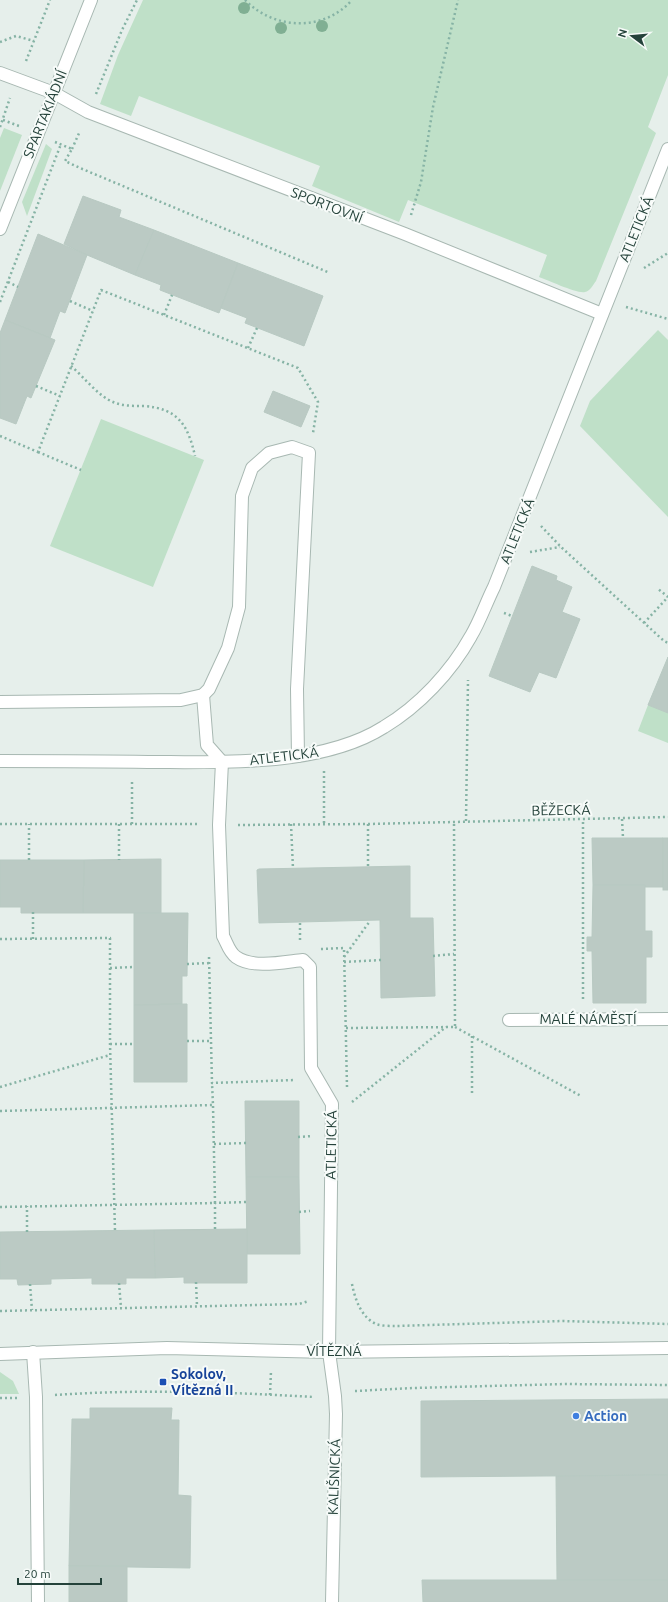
<svg xmlns="http://www.w3.org/2000/svg" width="668" height="1602" viewBox="0 0 668 1602" font-family="Ubuntu,sans-serif">
	<style>
		.green { fill: #bfe0c8 }
		.building { fill: #bbcac4; stroke: #b8c9c2 }
		.lines { fill: none; stroke-linecap: round; stroke-linejoin: round }
		.minor-casing { stroke: #a8b8b2; stroke-width: 14 }
		.path { stroke: #86b3a5; stroke-width: 2.5; stroke-dasharray: 2 3; stroke-linecap: butt }
		.minor { stroke: #fff; stroke-width: 12 }
		.tree { fill: #80af93 }
		.transit-dot { fill: #1a4fb4; stroke: #f7fbf9; stroke-width: 1.5 }
		.shop-dot { fill: #3f7fe0; stroke: #f7fbf9; stroke-width: 1.5 }
		.labels { text-anchor: middle; stroke-width: 4; stroke-linejoin: round; paint-order: stroke }
		.street-label { font-size: 14px; fill: #24423a; stroke: #f7fbf9 }
		.transit-label { font-size: 14px; font-weight: bold; fill: #164399; stroke: #f7fbf9; text-anchor: start }
		.shop-label { font-size: 14px; font-weight: bold; fill: #366cbe; stroke: #f7fbf9; text-anchor: start }
	</style>
	<rect width="100%" height="100%" fill="#e6efeb"/>
	<g class="green">
		<path d="M143,0H668V75L648,127L656,133L596,281C593,285 590,291 585,292C577,294 548,280 539,277L547,255L408,200L399,222L312,186L320,166L139,96L131,116L100,104L118,55Z"/>
		<polygon points="4,128 22,135 0,191 0,138"/>
		<polygon points="46,144 52,149 27,216 22,202"/>
		<polygon points="658,330 668,340 668,517 580,426 590,401"/>
		<polygon points="101,419 204,460 153,587 50,546"/>
		<polygon points="648,705 668,713 668,743 638,731"/>
		<polygon points="0,1372 13,1381 19,1394 0,1394"/>
	</g>
	<g class="building">
		<polygon points="83,196 121,210 119,217 154,230 135,275 87,255 64,244"/>
		<polygon points="154,230 238,263 219,313 160,290 161,285 135,275"/>
		<polygon points="38,234 87,255 65,313 60,311 50,338 5,320"/>
		<polygon points="238,263 323,296 304,346 245,323 247,318 221,308"/>
		<polygon points="5,320 55,340 31,398 27,396 16,424 0,418 0,333"/>
		<polygon points="273,391 310,406 301,427 264,412"/>
		<polygon points="532,566 557,576 556,580 572,587 562,612 580,619 556,678 539,672 530,692 489,676"/>
		<polygon points="668,657 668,713 648,705"/>
		<polygon points="592,838 663,838 663,887 645,887 645,885 593,885"/>
		<rect x="663" y="838" width="5" height="52"/>
		<polygon points="159,859 161,859 161,913 83,913 84,860"/>
		<polygon points="0,860 84,860 83,913 21,913 21,907 0,907"/>
		<polygon points="408,866 410,866 410,918 433,918 435,996 381,998 380,920 259,923 257,870 259,869"/>
		<polygon points="593,885 645,885 645,931 652,931 652,957 646,957 646,1003 593,1003 592,951 587,951 587,937 592,937"/>
		<polygon points="134,913 188,913 187,976 182,976 182,1004 134,1005"/>
		<polygon points="187,1004 187,1082 134,1082 134,1005"/>
		<polygon points="245,1101 299,1101 299,1177 246,1177"/>
		<polygon points="246,1177 299,1177 300,1254 247,1254"/>
		<polygon points="247,1229 247,1283 184,1283 184,1277 155,1278 154,1230"/>
		<polygon points="154,1230 155,1278 126,1278 126,1284 92,1284 92,1278 51,1279 51,1284 18,1285 17,1279 0,1279 0,1232"/>
		<polygon points="668,1399 668,1475 421,1477 421,1401"/>
		<polygon points="90,1408 172,1408 171,1420 179,1420 178,1495 191,1496 190,1568 69,1566 72,1419 90,1419"/>
		<polygon points="668,1475 668,1580 557,1580 556,1476"/>
		<rect x="69" y="1566" width="58" height="36"/>
		<polygon points="422,1580 668,1580 668,1602 423,1602"/>
	</g>
	<g class="lines">
		<g class="minor-casing">
			<g id="minor">
				<polyline points="0,73 54,93 88,112 405,234 602,314"/>
				<polyline points="0,229 91,0"/>
				<path d="M203,695L207,745L222,762L219,825L223,936C227,943 229,952 236,957C253,969 284,962 303,960L310,967L311,1068L332,1104L329,1352L335,1396L336,1414L332,1602"/>
				<polyline points="0,702 181,700 203,695 209,689 228,648 239,607 242,496 252,468 269,453 292,447 309,453 297,689 298,756"/>
				<path d="M0,761C49,761 99,761 148,762C220,762 321,767 384,727C419,706 451,672 471,636C480,621 486,603 494,587L668,149"/>
				<polyline points="509,1020 668,1019"/>
				<polyline points="33,1352 36,1397 38,1602"/>
				<polyline points="0,1354 167,1348 329,1352 668,1348"/>
			</g>
		</g>
		<g class="path">
			<path d="M245,0C274,30 324,32 352,0"/>
			<polyline points="0,42 16,36 34,41"/>
			<polyline points="26,61 50,0"/>
			<polyline points="96,94 122,30 137,0"/>
			<polyline points="3,120 19,126"/>
			<polyline points="0,127 10,98"/>
			<polyline points="55,142 72,149 65,161 80,168 330,273"/>
			<polyline points="72,149 80,131"/>
			<polyline points="411,215 421,182 433,107 458,0"/>
			<polyline points="644,268 668,253"/>
			<polyline points="8,282 18,287"/>
			<polyline points="70,301 93,311"/>
			<polyline points="0,302 61,144"/>
			<polyline points="626,307 668,319"/>
			<polyline points="164,315 172,295"/>
			<polyline points="248,348 257,328"/>
			<path d="M71,366C84,377 98,396 113,402C122,406 133,406 143,406C178,408 188,425 195,456"/>
			<polyline points="36,386 60,396"/>
			<polyline points="0,436 38,452 101,290 298,368 318,402 313,433"/>
			<polyline points="38,452 81,470"/>
			<polyline points="541,526 561,547 664,641 668,643"/>
			<polyline points="530,552 560,547"/>
			<polyline points="504,613 512,616"/>
			<polyline points="644,623 668,597 657,588"/>
			<polyline points="324,771 324,824"/>
			<polyline points="622,819 623,838"/>
			<polyline points="466,821 468,680"/>
			<polyline points="0,824 199,824"/>
			<polyline points="119,824 119,860"/>
			<polyline points="132,824 132,782"/>
			<polyline points="291,824 293,869"/>
			<polyline points="368,824 368,868"/>
			<polyline points="238,825 368,824 668,817"/>
			<polyline points="29,860 29,824"/>
			<polyline points="33,912 33,939"/>
			<polyline points="0,939 110,938 110,1044 115,1231"/>
			<polyline points="300,940 300,921"/>
			<polyline points="321,949 344,948 347,1087"/>
			<polyline points="433,956 454,954"/>
			<polyline points="209,957 212,1083 295,1080"/>
			<polyline points="344,957 370,921"/>
			<polyline points="344,962 381,960"/>
			<polyline points="187,964 210,963"/>
			<polyline points="110,968 134,967"/>
			<polyline points="583,999 583,819"/>
			<polyline points="455,1027 581,1096"/>
			<polyline points="346,1028 455,1027 454,822"/>
			<polyline points="472,1036 472,1093"/>
			<polyline points="187,1041 212,1041"/>
			<polyline points="110,1044 134,1044"/>
			<polyline points="0,1087 110,1055"/>
			<polyline points="352,1102 446,1027"/>
			<polyline points="0,1111 213,1105 212,1083"/>
			<polyline points="298,1137 312,1136"/>
			<polyline points="214,1144 246,1143"/>
			<polyline points="0,1207 215,1203 213,1105"/>
			<polyline points="299,1212 310,1211"/>
			<polyline points="215,1229 215,1203 246,1202"/>
			<polyline points="27,1232 27,1206"/>
			<polyline points="196,1282 197,1306"/>
			<polyline points="119,1283 121,1308"/>
			<polyline points="30,1284 32,1310"/>
			<path d="M352,1284C355,1299 361,1317 376,1324C382,1326 390,1326 396,1326L563,1321L668,1324"/>
			<polyline points="0,1311 299,1304 309,1301"/>
			<polyline points="355,1391 413,1388 566,1384 668,1385"/>
			<path d="M55,1395C141,1389 228,1392 314,1397"/>
			<polyline points="270,1395 271,1371"/>
			<polyline points="0,1398 17,1398"/>
		</g>
		<use href="#minor" class="minor"/>
	</g>
	<g class="tree">
		<circle cx="244" cy="8" r="6"/>
		<circle cx="322" cy="26" r="6"/>
		<circle cx="281" cy="28" r="6"/>
	</g>
	<rect class="transit-dot" x="159" y="1378" width="8" height="8" rx="2"/>
	<circle class="shop-dot" cx="576" cy="1416" r="4"/>
	<g class="labels">
		<g class="street-label">
			<text transform="translate(45 114) rotate(-68)" y="5">SPARTAKIÁDNÍ</text>
			<text transform="translate(327 205) rotate(21)" y="5">SPORTOVNÍ</text>
			<text transform="translate(636 229) rotate(-68)" y="5">ATLETICKÁ</text>
			<text transform="translate(517 531) rotate(-68)" y="5">ATLETICKÁ</text>
			<text transform="translate(284 756) rotate(-7)" y="5">ATLETICKÁ</text>
			<text transform="translate(561 810) rotate(-1)" y="5">BĚŽECKÁ</text>
			<text x="588" y="1024">MALÉ NÁMĚSTÍ</text>
			<text transform="translate(331 1145) rotate(-89)" y="5">ATLETICKÁ</text>
			<text x="334" y="1356">VÍTĚZNÁ</text>
			<text transform="translate(334 1477) rotate(-88)" y="5">KALIŠNICKÁ</text>
		</g>
		<g class="transit-label">
			<text x="171" y="1379">Sokolov,<tspan x="171" dy="16">Vítězná II</tspan></text>
		</g>
		<g class="shop-label">
			<text x="584" y="1421">Action</text>
		</g>
	</g>
	<g transform="translate(632 36) rotate(286)" stroke="#f7fbf9" stroke-width="3" paint-order="stroke">
	<path d="M0-3L7 15L0 10L-7 15Z" fill="#24423a"/>
	<text y="-6" font-size="11" font-weight="bold" text-anchor="middle" fill="#24423a">N</text>
	</g>
	<path d="M18 1578v6h83v-6" fill="none" stroke="#24423a" stroke-width="2"/>
	<text x="24" y="1578" font-size="12" fill="#24423a" stroke="#f7fbf9" stroke-width="3" paint-order="stroke">20 m</text>
</svg>
